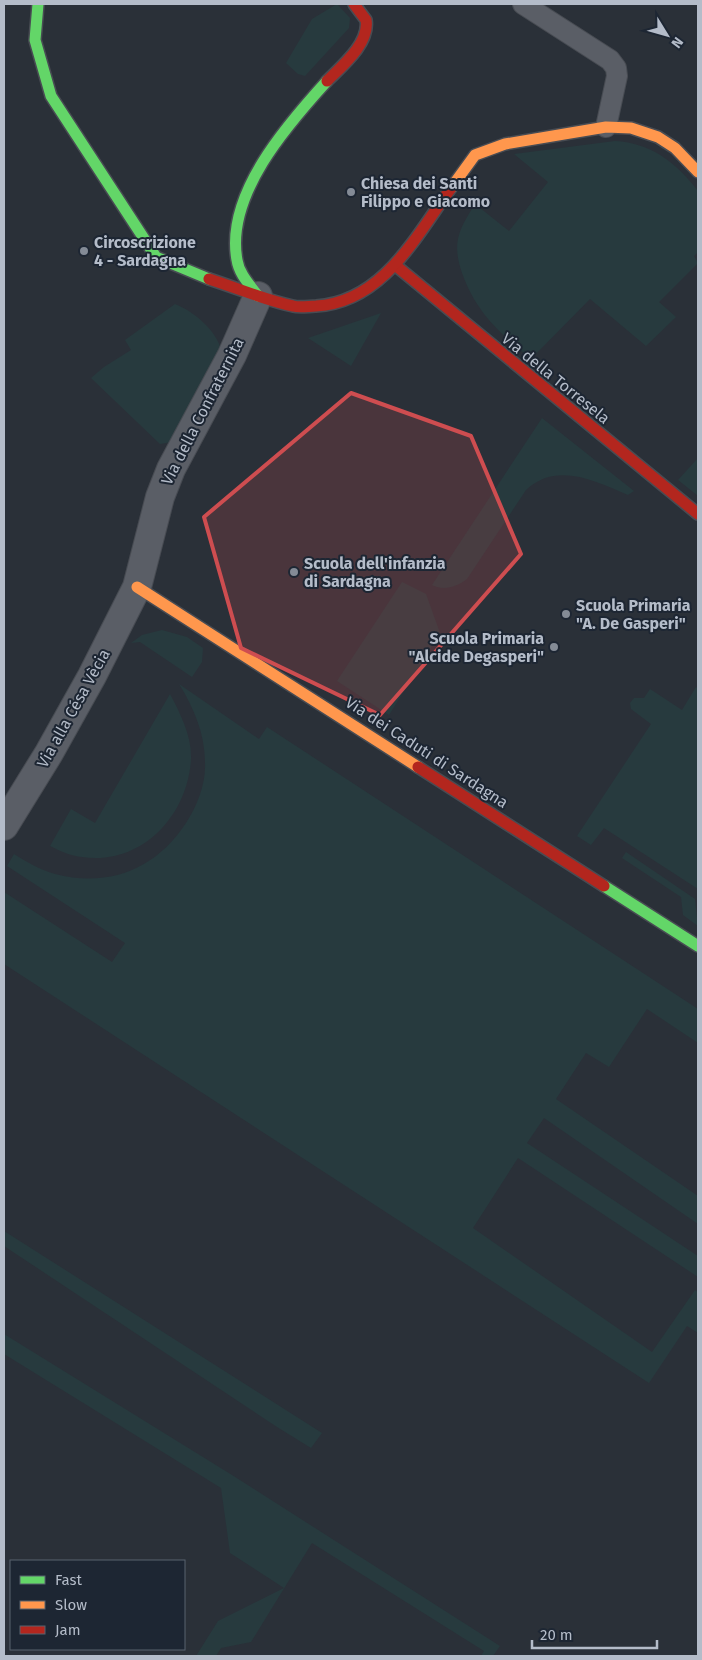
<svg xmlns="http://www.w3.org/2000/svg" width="702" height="1660" viewBox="0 0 702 1660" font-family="'Fira Sans',sans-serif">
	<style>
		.green { fill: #273a3e }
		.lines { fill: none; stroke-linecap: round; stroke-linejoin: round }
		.lane-casing { stroke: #484c53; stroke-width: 22 }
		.street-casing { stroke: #484c53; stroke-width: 30 }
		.fast-casing { stroke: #484c53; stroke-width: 14 }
		.slow-casing { stroke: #484c53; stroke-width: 14 }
		.jam-casing { stroke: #484c53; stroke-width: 14 }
		.lane { stroke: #5a5e66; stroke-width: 20 }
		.street { stroke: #5a5e66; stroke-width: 28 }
		.fast { stroke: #63d668; stroke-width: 11 }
		.slow { stroke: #ff974d; stroke-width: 11 }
		.jam { stroke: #b3261e; stroke-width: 11 }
		.marked { fill: #ce4d50; fill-opacity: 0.2; stroke: #ce4d50; stroke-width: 4; stroke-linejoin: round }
		.poi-dot { fill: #848b96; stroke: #1d2633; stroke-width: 2 }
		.labels { text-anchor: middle; stroke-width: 4; stroke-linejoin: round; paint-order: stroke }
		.poi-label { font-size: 16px; font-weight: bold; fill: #b4bcc9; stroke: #1d2633; text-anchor: start }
		.street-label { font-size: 16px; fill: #b4bcc9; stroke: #1d2633 }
	</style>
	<rect width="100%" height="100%" fill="#2a3038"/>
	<g class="green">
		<polygon points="337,4 350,18 349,28 305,76 298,74 286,63 312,19"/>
		<path d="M615,141C651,143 677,163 698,191V252L694,256L698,263L659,302L676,317L646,346L590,299L531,359C499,332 477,314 462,273C458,261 455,248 459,235C462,224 469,214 475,204L509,231L548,182L514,154Z"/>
		<path d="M175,304C193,311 216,330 221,349L172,442L160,444L91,378L104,367L131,350L125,340Z"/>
		<polygon points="381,313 351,366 308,338"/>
		<path d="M542,418L634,491L628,495C596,481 556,461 526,490L467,579C456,587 444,591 432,585Z"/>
		<polygon points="698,458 698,496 678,480"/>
		<polygon points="402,582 426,594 440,633 389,715 337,681"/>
		<polygon points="162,630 187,637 203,648 202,662 192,677 140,642 131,643 142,635"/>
		<path d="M179,684L259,739L267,727L698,1009V1043L647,1009L609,1067L586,1053L556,1099L698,1196V1224L544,1118L527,1143L698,1256V1277L518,1158L473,1228L652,1352L695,1290L698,1292V1333L687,1326L649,1383L4,964V892L112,962L125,943L7,866L14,854C27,862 40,870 55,874C109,888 156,869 186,823C197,806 206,784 205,763C205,734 194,708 179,684Z"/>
		<polygon points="696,687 698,689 698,889 604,828 591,845 577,836 651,724 631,709 630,703 634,698 644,698 650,689 682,710"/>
		<path d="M170,694C180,713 192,736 191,759C188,815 142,866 82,857C71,856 60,851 50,846L71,809L95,823Z"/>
		<polygon points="626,852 695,899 698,926 683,915 681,897 622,858"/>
		<polygon points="4,1231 322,1433 311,1448 277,1427 4,1246"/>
		<polygon points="4,1334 232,1475 500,1646 493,1656 481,1656 484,1651 312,1543 251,1642 221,1648 216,1656 196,1656 218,1621 284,1588 230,1553 221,1488 4,1354"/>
	</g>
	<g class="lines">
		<g class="lane-casing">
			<polyline id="lane" points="523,4 610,60 616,68 617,76 606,127"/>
		</g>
		<g class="street-casing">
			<polyline id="street" points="4,826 49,753 92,676 137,587 160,497 171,469 232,355 258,296"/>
		</g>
		<g class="fast-casing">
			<g id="fast">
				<polyline points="38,4 35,40 51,96 156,257 209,279"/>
				<path d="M258,296C250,285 239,274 237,260C225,195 287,125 327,81"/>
				<polyline points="604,886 698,946"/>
			</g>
		</g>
		<g class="slow-casing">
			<g id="slow">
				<polyline points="451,188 475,155 505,144 606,127 631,128 658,137 675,148 698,172"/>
				<polyline points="137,587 418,767"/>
			</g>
		</g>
		<g class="jam-casing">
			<g id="jam">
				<path d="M327,81C342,66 370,43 366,20L354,4"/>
				<polyline points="395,265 698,514"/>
				<path d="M209,279C237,288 265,300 293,306C300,308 309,306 316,306C383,302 416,236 451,188"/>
				<polyline points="418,767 604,886"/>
			</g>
		</g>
		<use href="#lane" class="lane"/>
		<use href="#street" class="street"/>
		<use href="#fast" class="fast"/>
		<use href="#slow" class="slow"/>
		<use href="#jam" class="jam"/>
	</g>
	<path class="marked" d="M351,393L471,436L521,554L380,715L241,648L204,517Z"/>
	<g class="poi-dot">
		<circle cx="351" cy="192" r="5"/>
		<circle cx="84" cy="251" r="5"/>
		<circle cx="294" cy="572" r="5"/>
		<circle cx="566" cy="614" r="5"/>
		<circle cx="554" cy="647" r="5"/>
	</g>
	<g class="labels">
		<g class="poi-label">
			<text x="361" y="189">Chiesa dei Santi<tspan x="361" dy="18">Filippo e Giacomo</tspan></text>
			<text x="94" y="248">Circoscrizione<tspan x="94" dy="18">4 - Sardagna</tspan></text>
			<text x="304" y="569">Scuola dell'infanzia<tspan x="304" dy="18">di Sardagna</tspan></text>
			<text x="576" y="611">Scuola Primaria<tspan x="576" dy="18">"A. De Gasperi"</tspan></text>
			<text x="544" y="644" text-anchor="end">Scuola Primaria<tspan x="544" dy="18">"Alcide Degasperi"</tspan></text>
		</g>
		<g class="street-label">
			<text transform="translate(556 378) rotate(39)" y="6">Via della Torresela</text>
			<text transform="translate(202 411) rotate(-63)" y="6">Via della Confraternita</text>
			<text transform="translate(73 708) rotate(-61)" y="6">Via alla Césa Vècia</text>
			<text transform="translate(427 752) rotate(33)" y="6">Via dei Caduti di Sardagna</text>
		</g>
	</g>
	<rect width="702" height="1660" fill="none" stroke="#b4bcc9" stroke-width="10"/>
	<rect x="10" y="1560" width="175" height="90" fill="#1d2633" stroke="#59626f"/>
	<rect x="20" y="1576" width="25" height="8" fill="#63d668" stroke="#59626f"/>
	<text x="55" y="1585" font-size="15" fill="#b4bcc9">Fast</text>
	<rect x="20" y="1601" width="25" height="8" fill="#ff974d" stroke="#59626f"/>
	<text x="55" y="1610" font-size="15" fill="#b4bcc9">Slow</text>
	<rect x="20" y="1626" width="25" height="8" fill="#b3261e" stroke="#59626f"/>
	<text x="55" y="1635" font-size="15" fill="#b4bcc9">Jam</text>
	<g transform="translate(667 35) rotate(127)" stroke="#1d2633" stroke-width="4" paint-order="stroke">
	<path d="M0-4L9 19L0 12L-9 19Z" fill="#b4bcc9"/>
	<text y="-8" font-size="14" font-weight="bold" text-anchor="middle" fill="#b4bcc9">N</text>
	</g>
	<path d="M532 1640v8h125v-8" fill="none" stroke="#b4bcc9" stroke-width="2.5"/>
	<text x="540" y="1640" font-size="15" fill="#b4bcc9" stroke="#1d2633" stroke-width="4" paint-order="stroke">20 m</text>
</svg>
